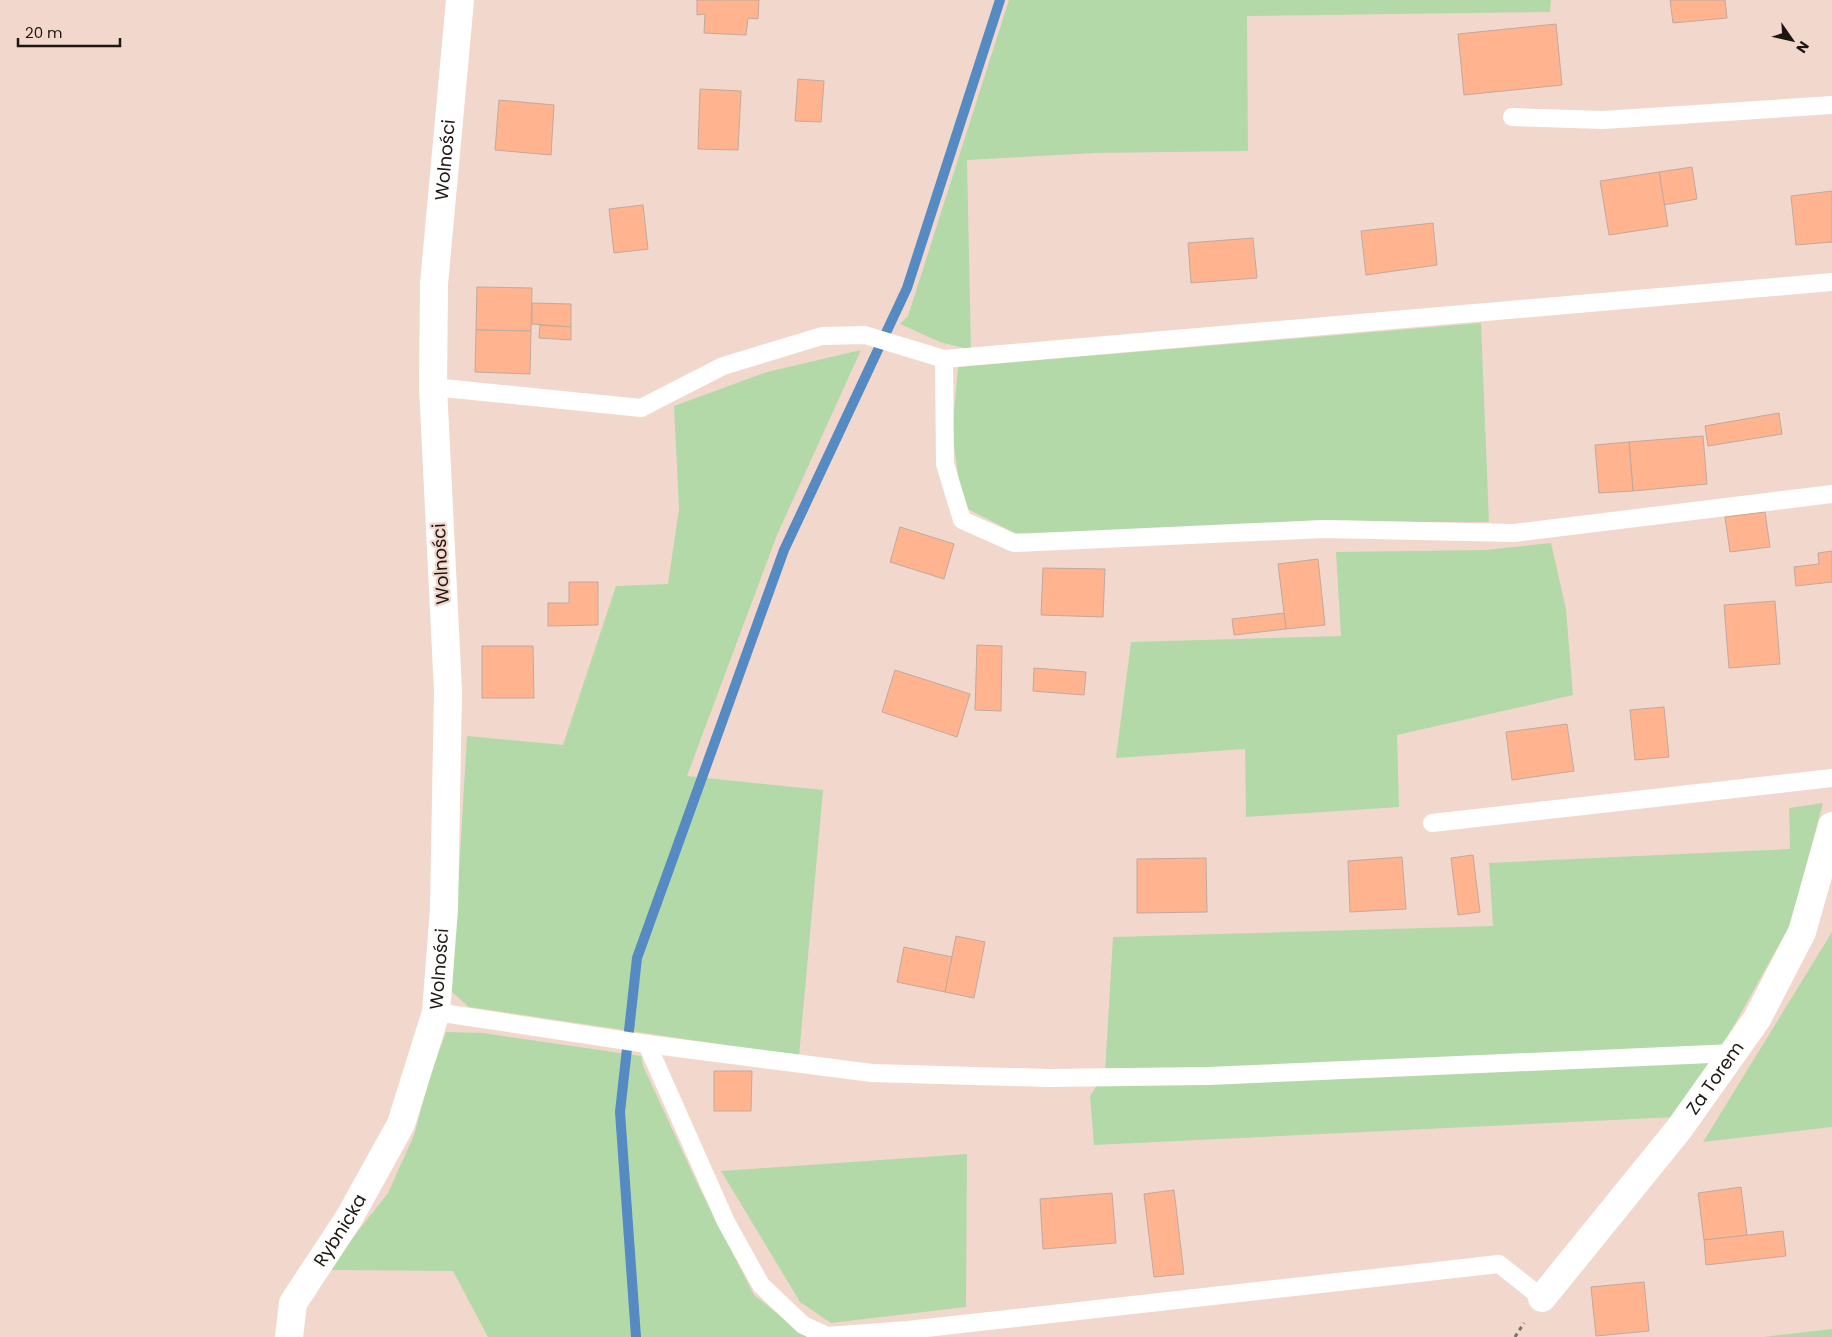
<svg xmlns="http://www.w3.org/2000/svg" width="1832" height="1337" viewBox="0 0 1832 1337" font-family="Poppins,sans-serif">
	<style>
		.green { fill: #b3d9a9 }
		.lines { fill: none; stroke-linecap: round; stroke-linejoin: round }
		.stream { stroke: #568ac2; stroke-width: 10 }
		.building { fill: #ffb38f; stroke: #c2a99e }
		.path { stroke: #7e6e66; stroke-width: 3; stroke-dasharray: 4 4; stroke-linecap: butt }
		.service { stroke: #fff; stroke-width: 18 }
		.minor { stroke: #fff; stroke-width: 28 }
		.labels { text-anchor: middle; stroke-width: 4.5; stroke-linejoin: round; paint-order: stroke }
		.street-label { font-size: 18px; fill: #1f1612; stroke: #f2d8cc }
	</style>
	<rect width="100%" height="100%" fill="#f2d8cc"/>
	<g class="green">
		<polygon points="1009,0 1551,0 1550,12 1247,16 1248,151 1095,153 967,160 971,350 940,342 900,324 908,316"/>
		<polygon points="1481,323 1489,522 1427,522 1322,520 1108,532 1015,533 968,509 959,481 952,433 958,367"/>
		<polygon points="861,350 777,535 687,776 823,790 799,1056 469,1007 452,992 467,736 563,745 616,586 668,584 679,509 674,406 767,372"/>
		<polygon points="1551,543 1566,609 1573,695 1397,735 1399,807 1246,817 1245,749 1116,758 1131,642 1341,636 1336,552 1485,550"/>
		<polygon points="1823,803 1790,925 1727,1038 1677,1117 1094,1145 1090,1096 1105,1073 1113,937 1493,926 1489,863 1790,849 1789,808"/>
		<polygon points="1832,932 1832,1127 1703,1142"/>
		<polygon points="446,1032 483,1033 641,1056 643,1066 698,1185 754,1295 807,1337 488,1337 453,1271 327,1270 388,1193 414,1135 430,1077"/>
		<polygon points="967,1154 966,1307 831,1323 800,1302 721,1171"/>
		<polygon points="1832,1329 1832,1337 1763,1337"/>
	</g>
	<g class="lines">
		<polyline class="stream" points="636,1337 620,1112 637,958 784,550 907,288 1000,0"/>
	</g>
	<g class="building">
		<polygon points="697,0 759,0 758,19 748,18 746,35 704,33 705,14 697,15"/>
		<polygon points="1670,0 1725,0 1727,18 1673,23"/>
		<polygon points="1556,24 1562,85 1464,95 1458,34"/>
		<polygon points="798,79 824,81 821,122 795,121"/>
		<polygon points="700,89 741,91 738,150 698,149"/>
		<polygon points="499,100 554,105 551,155 495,150"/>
		<polygon points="1692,167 1697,199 1664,205 1659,172"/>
		<polygon points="1659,172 1668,226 1609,235 1600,181"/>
		<polygon points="1832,191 1832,242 1796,245 1791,196"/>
		<polygon points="643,205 648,249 614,253 609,209"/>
		<polygon points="1433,223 1437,265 1366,275 1361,231"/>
		<polygon points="1253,238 1257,278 1191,283 1188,243"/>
		<polygon points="477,287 532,288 531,331 476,330"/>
		<polygon points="532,303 571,304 571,327 532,324"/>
		<polygon points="540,325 571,327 571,340 539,338"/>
		<polygon points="476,330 531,331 530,374 475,372"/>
		<polygon points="1779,413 1782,434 1708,446 1705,426"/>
		<polygon points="1703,436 1707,484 1633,491 1629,442"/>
		<polygon points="1629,442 1633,491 1599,493 1595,445"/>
		<polygon points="1765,512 1770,547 1730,552 1725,517"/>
		<polygon points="900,527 954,544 944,579 890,562"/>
		<polygon points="1832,551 1832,582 1796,586 1794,567 1819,564 1818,553"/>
		<polygon points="1318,559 1325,625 1286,629 1278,564"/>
		<polygon points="1043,568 1105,569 1103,617 1041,615"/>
		<polygon points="569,582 598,582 598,625 548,626 548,603 569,603"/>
		<polygon points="1775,601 1780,664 1729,668 1724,605"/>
		<polygon points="1284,613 1286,629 1234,635 1232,619"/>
		<polygon points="977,645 1002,646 1001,711 975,710"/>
		<polygon points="482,646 533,646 534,698 482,698"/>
		<polygon points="1034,668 1086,672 1084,695 1033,691"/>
		<polygon points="895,670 970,694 957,737 882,712"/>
		<polygon points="1664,707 1669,757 1635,760 1630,710"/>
		<polygon points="1567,724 1574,771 1512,780 1506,732"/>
		<polygon points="1473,855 1480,912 1458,915 1451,858"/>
		<polygon points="1402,857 1406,909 1350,912 1348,861"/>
		<polygon points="1206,858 1207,912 1137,913 1137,859"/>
		<polygon points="956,936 985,942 974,998 945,992"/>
		<polygon points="904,947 952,957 945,992 897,982"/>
		<polygon points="714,1071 752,1071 751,1111 714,1111"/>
		<polygon points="1741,1187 1747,1235 1704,1240 1698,1193"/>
		<polygon points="1174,1190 1184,1274 1154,1277 1144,1194"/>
		<polygon points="1112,1193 1116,1243 1043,1249 1040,1199"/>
		<polygon points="1783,1231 1786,1256 1706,1265 1704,1240"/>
		<polygon points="1644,1282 1649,1331 1596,1336 1591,1287"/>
	</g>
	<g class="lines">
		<polyline class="path" points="1515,1337 1524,1323"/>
		<g class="service">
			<polyline points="1512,117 1603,120 1832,105"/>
			<polyline points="944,359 1832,282"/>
			<polyline points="433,387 641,408 723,366 822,336 865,335 944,359 945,464 962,520 1014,543 1324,529 1514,533 1832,494"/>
			<polyline points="1432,823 1832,778"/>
			<polyline points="436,1012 647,1044 872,1073 1048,1078 1208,1076 1734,1053"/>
			<polyline points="647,1044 726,1222 761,1285 803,1325 827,1336 908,1330 1499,1264 1542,1298"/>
		</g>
		<g class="minor">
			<path id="s1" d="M1542,1298L1679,1129L1757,1019L1802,932L1832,826"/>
			<path id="s2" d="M289,1337L293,1303L349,1218L401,1124L436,1012L444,909L448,691L433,387L434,284L460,0"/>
		</g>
	</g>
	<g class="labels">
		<g class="street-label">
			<text dy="6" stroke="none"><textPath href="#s2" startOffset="1214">Wolności</textPath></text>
			<text transform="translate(441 564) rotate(-93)" y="6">Wolności</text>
			<text dy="6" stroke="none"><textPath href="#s2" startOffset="404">Wolności</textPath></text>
			<text dy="6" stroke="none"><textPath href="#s1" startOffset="280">Za Torem</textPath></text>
			<text dy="6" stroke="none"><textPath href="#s2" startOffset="121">Rybnicka</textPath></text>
		</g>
	</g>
	<g transform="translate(1792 40) rotate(124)" stroke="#f2d8cc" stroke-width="4" paint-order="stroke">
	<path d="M0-4L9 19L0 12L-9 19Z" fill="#1f1612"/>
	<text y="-8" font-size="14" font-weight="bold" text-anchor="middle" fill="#1f1612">N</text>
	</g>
	<path d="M18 38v8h102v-8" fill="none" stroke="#1f1612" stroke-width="2.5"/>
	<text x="25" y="38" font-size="15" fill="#1f1612" stroke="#f2d8cc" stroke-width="4" paint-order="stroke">20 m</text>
</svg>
